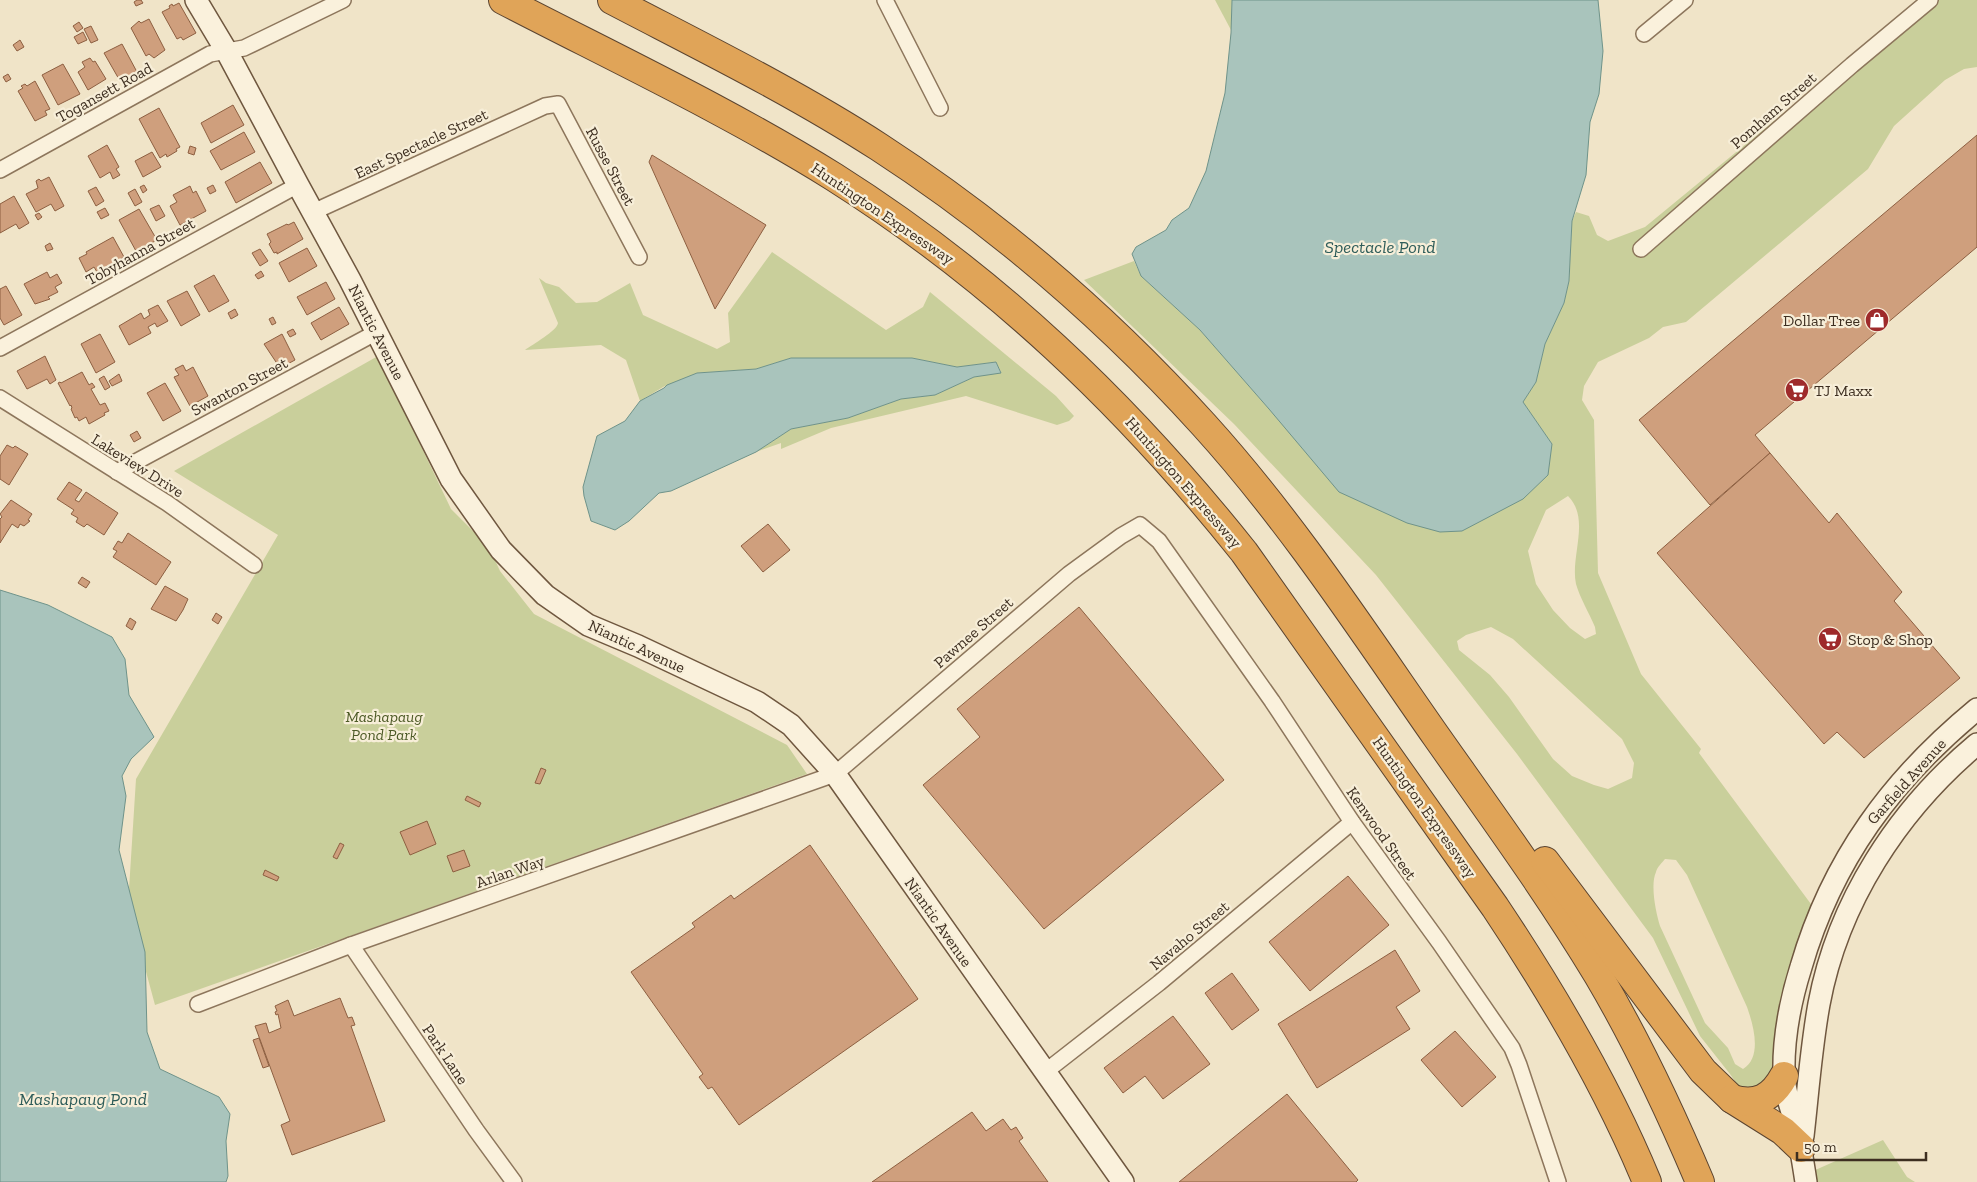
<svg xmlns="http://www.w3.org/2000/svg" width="1977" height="1182" viewBox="0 0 1977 1182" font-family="'Zilla Slab',serif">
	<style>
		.green { fill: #c9cf9b; fill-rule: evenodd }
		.water { fill: #a9c4bc; stroke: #6f938a }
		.building { fill: #cf9f7d; stroke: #8d5f41 }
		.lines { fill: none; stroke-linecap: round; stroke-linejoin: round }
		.street-casing { stroke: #8d765c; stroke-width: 18 }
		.secondary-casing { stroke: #6f573f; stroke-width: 24 }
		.highway-casing { stroke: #5b4430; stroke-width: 30 }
		.street { stroke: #faf1dc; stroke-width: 15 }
		.secondary { stroke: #faf1dc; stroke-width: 21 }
		.highway { stroke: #e0a458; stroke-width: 28 }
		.labels { text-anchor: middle; stroke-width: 4.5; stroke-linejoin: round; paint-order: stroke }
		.street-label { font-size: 16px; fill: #3d2e20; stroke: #f7eed8 }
		.poi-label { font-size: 16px; fill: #3d2e20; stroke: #f7eed8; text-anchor: start }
		.park-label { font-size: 16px; font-style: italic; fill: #4d5a26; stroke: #f7eed8 }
		.water-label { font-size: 18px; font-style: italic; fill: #2f5d5a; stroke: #f7eed8 }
	</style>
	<rect width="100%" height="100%" fill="#f0e4c8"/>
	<g class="green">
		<polygon points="1215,0 1232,0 1231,30"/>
		<path d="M1921,0H1977V67L1964,69L1945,80L1894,126L1868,169L1686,322L1663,327L1649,338L1598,362L1584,386L1582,400L1594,420L1598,573L1641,674L1701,749L1699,753L1822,919L1788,1062L1750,1103L1730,1074L1700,1036L1653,938L1517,754L1376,575L1234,424L1084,280L1134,261L1141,276L1200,330L1269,409L1552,444L1523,402L1536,382L1545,344L1564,303L1569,281L1572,221L1576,212L1589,216L1597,235L1608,241L1645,227ZM1568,496C1591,519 1570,556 1576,584C1580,598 1589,613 1595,627L1596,634L1585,639L1570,628L1553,610L1536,584L1528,551L1546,510ZM1491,627L1513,639L1622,739L1634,763L1632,778L1608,789L1594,785L1572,776L1553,759L1509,697L1490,675L1459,650L1457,641L1466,635ZM1665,859L1676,860L1687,875L1747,1007C1753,1024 1763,1057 1743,1069L1735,1064L1728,1048L1705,1023L1660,926C1656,913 1650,885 1656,872C1657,867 1662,863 1665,859Z"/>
		<path d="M772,252L886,330L923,307L930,292L1056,396L1074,416L1069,421L1057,425L966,396L831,428L781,449V443L756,452L791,429L848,418L901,399L935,395L974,377L1001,372L996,362L957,367L912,358H791L756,369L697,373L663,387L640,401L626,360L601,345L525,350C533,344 557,331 558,323L539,278L546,283L559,287L576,303L597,302L630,283L643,315L717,349L730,342L728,313Z"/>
		<polygon points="378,356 451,509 489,547 500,571 534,614 787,745 807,774 155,1005 128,905 136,779 278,535 174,471"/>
		<polygon points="1883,1140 1907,1177 1915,1182 1795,1182 1795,1179"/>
	</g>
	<g class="water">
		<polygon points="1232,0 1598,0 1603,51 1599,94 1590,122 1586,175 1572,221 1569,281 1564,303 1545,344 1536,382 1523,402 1552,444 1548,475 1523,499 1462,531 1440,532 1407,523 1339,492 1269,409 1200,330 1141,276 1132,254 1136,247 1166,230 1172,220 1189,208 1206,171 1225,93 1231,33"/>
		<polygon points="791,358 912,358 957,367 996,362 1001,373 974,377 935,395 901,399 848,418 791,429 756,452 671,491 659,493 629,521 615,530 591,521 584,496 583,487 597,436 625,421 640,401 664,388 667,385 697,373 756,369"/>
		<polygon points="0,590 48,605 112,637 125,659 129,695 154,737 131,759 122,776 126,796 119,850 145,952 147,1032 160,1069 219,1097 230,1114 226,1141 228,1176 226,1182 0,1182"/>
	</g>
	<g class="building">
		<polygon points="137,0 141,0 143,3 136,6 134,2"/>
		<polygon points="179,3 196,33 183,40 181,37 177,39 162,12 170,8 169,6 172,4 173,6"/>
		<polygon points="149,19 165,50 154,58 149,54 146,56 131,28 139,21 141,23"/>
		<polygon points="79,22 83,28 77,32 73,26"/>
		<polygon points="91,26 98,40 91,43 84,29"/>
		<polygon points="83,32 87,40 78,44 74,37"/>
		<polygon points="20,40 24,47 17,51 13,45"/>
		<polygon points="122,44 137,72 120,81 104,53"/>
		<polygon points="90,58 93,62 95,61 106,79 88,90 78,72 85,67 82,62"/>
		<polygon points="63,64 80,94 58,105 42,75"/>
		<polygon points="8,74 11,79 6,82 3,77"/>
		<polygon points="35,81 50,109 45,111 47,115 35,121 18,91 23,88 21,86 25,84 27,86"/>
		<polygon points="233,105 244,125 211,143 201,123"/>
		<polygon points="159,108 180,147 176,149 177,151 167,157 166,154 160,158 139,119"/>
		<polygon points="244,132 255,152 221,170 210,151"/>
		<polygon points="1977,135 1977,247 1755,435 1770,453 1710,505 1639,420"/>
		<polygon points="107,145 119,167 116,169 120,175 113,179 110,172 100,178 88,156"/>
		<polygon points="190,146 196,148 194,155 188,153"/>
		<polygon points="152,152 161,167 143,177 135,161"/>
		<polygon points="652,155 766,225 715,309 649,162"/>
		<polygon points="260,162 272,183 236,203 225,182"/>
		<polygon points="49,177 64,206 55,211 51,204 36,212 26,194 38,188 36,181 39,179 41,181"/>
		<polygon points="144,185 147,190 143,193 140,187"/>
		<polygon points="213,185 216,191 210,194 207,188"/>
		<polygon points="190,186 193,193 196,191 206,211 180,225 170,206 177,202 173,195"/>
		<polygon points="96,187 104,201 96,206 88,191"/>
		<polygon points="135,189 142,202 135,206 128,193"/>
		<polygon points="14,196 29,223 19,229 16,224 0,233 0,204"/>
		<polygon points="159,205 165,216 156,221 150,209"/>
		<polygon points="105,208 109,215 101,219 97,212"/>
		<polygon points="139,209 157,240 136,251 119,220"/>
		<polygon points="39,213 42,217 38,220 35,215"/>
		<polygon points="294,222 303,239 277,254 277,252 274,253 269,244 271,242 267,234 287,224 288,225"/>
		<polygon points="113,237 124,257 97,272 94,267 86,272 79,258 87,254 86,252"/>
		<polygon points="50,243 53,249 47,251 45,246"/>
		<polygon points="307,248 317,266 289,282 279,263"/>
		<polygon points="260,249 268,261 260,266 252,253"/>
		<polygon points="261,271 264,276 258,279 255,275"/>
		<polygon points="47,272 50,278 57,274 62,283 55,287 58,292 48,297 50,299 35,304 24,284"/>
		<polygon points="214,275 229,301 209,312 194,286"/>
		<polygon points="326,282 335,299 307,315 297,297"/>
		<polygon points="6,286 22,315 4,325 0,318 0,289"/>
		<polygon points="187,291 200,315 181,326 167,301"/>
		<polygon points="158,305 168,321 157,327 155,323 148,327 151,333 129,345 119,326 141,313 144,319 150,315 148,310"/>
		<polygon points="339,307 349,324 321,340 311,323"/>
		<polygon points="235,309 238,315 231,319 228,313"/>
		<polygon points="273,317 276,323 272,325 269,319"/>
		<polygon points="293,329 296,334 290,337 287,332"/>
		<polygon points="100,334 115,362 96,373 81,344"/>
		<polygon points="282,334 295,360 280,368 264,344"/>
		<polygon points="45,356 56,380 50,384 47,379 27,389 17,371"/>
		<polygon points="183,365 186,371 193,367 208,396 190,406 174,377 179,375 175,369"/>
		<polygon points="82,372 89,385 92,383 95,387 91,389 100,405 105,403 109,411 104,413 105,415 89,424 86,417 79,421 77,417 75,418 71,409 72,408 71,405 70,406 58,383 60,382 61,383"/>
		<polygon points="119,374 122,381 112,386 109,381"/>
		<polygon points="104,376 110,387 105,390 99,379"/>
		<polygon points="165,383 181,411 163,421 147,393"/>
		<polygon points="137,431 141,438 134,442 130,435"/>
		<polygon points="7,445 13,448 15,446 28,454 9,485 0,479 0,456"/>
		<polygon points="1770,453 1829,523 1837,513 1902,592 1894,601 1960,678 1864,758 1837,732 1824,744 1657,553"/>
		<polygon points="69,482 82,490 75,500 79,502 86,492 118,513 104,535 87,524 84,527 76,522 78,518 71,514 74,510 57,499"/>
		<polygon points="11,500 32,514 28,520 30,521 24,526 20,524 18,528 12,524 0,543 0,519 2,517 0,514"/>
		<polygon points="768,524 790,550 763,572 741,546"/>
		<polygon points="128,533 171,562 156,585 113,557 117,551 113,549 118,541 122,543"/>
		<polygon points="82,577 90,582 86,588 78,583"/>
		<polygon points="165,586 188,599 183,610 176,621 151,609"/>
		<polygon points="1079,607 1224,780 1044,929 923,785 980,737 957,709"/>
		<polygon points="216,613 222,617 218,624 212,620"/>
		<polygon points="130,618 136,622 132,630 126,626"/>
		<polygon points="541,768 546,770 540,784 535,783"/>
		<polygon points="467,796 481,803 479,807 465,800"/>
		<polygon points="427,821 436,844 410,855 400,832"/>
		<polygon points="340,843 344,845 337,859 333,857"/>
		<polygon points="810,845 918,999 739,1125 712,1087 708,1089 699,1077 703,1074 631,972 695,927 692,923 731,895 734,899"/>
		<polygon points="464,850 470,866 453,872 447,856"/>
		<polygon points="265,870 279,877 277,881 263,875"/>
		<polygon points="1348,876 1389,925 1310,991 1269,942"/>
		<polygon points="1395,950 1420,991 1396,1007 1410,1029 1317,1088 1278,1024"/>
		<polygon points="1232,973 1259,1010 1232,1030 1205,993"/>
		<polygon points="340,998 348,1018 352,1017 355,1025 351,1026 385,1121 292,1155 281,1125 290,1121 255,1026 266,1023 269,1033 281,1028 278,1014 276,1015 275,1012 277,1011 275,1006 288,1000 294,1016"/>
		<polygon points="1173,1016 1210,1064 1163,1099 1145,1076 1123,1093 1104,1068"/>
		<polygon points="1455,1031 1496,1077 1462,1107 1421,1060"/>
		<polygon points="259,1038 269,1066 263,1068 253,1040"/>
		<polygon points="1287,1094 1358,1180 1356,1182 1179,1182"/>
		<polygon points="972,1112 986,1131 1003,1119 1011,1130 1016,1127 1023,1138 1019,1141 1048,1182 872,1182"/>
	</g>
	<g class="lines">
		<g class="street-casing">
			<g id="street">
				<polyline points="885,0 940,108"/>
				<polyline points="1644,34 1685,0"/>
				<polyline points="0,170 210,54 244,48 343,0"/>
				<polyline points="313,212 545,106 558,104 639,257"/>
				<polyline points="1641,249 1852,65 1930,0"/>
				<polyline points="0,348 298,185"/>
				<polyline points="0,398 167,503 254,565"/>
				<polyline points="117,472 377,332"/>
				<polyline points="351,945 476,1130 514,1182"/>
				<polyline points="198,1004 351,945 835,774 1069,574 1121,536 1140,525 1159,541 1272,701 1352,822 1439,942 1512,1048 1519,1065 1558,1182"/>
				<polyline points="1045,1072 1159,983 1352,822"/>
			</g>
		</g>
		<g class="secondary-casing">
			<g id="secondary">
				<polyline points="196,0 227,52 298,185 350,280 451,479 501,550 545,595 588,625 638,646 757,702 791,725 835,774 1123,1182"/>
				<path d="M1803,1136C1808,1092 1811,1048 1819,1004C1838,902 1898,810 1977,744"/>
				<path d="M1806,1182C1803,1162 1800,1142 1795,1123C1791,1107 1784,1090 1784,1075C1783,1038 1790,1002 1801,967C1832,860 1892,779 1977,709"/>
			</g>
		</g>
		<g class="highway-casing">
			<g id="highway">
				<path d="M503,0C613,57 728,111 834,177C995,279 1126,404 1244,552L1495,907C1553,994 1607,1085 1647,1182"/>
				<path d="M612,0C702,47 794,92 879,147C999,225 1108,319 1204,425C1291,521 1362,630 1436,736C1491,814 1548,892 1598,975C1637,1041 1670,1111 1700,1182"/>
				<polyline points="1545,861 1703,1071 1732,1099 1783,1131 1801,1148"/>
				<path d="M1732,1099C1757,1106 1772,1098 1784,1076"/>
			</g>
		</g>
		<use href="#street" class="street"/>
		<use href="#secondary" class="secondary"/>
		<use href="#highway" class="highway"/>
	</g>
	<defs>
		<g id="shop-disc" transform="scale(1.25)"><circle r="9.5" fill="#9e2a2b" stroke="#f7eed8"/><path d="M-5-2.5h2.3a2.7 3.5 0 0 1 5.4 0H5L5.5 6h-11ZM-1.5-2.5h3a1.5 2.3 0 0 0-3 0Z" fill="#fff"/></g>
		<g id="supermarket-disc" transform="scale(1.25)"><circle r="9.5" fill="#9e2a2b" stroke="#f7eed8"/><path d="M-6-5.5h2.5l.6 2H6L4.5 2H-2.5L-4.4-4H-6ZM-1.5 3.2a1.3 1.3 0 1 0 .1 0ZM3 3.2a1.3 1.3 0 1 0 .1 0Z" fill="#fff"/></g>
	</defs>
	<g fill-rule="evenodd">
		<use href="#shop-disc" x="1877" y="320"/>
		<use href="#supermarket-disc" x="1797" y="390"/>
		<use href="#supermarket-disc" x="1830" y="639"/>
	</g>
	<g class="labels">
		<g class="street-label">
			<text transform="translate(104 92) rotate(-29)" y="6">Togansett Road</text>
			<text transform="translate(1773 110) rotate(-41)" y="6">Pomham Street</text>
			<text transform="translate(421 143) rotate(-25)" y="6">East Spectacle Street</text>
			<text transform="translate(611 166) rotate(62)" y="6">Russe Street</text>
			<text transform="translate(883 213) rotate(34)" y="6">Huntington Expressway</text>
			<text transform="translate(140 251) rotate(-29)" y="6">Tobyhanna Street</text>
			<text transform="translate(377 332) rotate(63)" y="6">Niantic Avenue</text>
			<text transform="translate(239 386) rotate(-28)" y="6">Swanton Street</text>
			<text transform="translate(138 465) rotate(32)" y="6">Lakeview Drive</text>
			<text transform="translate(1184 482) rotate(49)" y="6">Huntington Expressway</text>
			<text transform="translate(973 632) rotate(-41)" y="6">Pawnee Street</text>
			<text transform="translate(637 646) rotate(25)" y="6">Niantic Avenue</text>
			<text transform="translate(1906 781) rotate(-48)" y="6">Garfield Avenue</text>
			<text transform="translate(1425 807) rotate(55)" y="6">Huntington Expressway</text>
			<text transform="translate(1382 833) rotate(55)" y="6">Kenwood Street</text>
			<text transform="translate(510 871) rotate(-19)" y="6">Arlan Way</text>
			<text transform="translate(939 922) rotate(55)" y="6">Niantic Avenue</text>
			<text transform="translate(1189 935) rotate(-40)" y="6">Navaho Street</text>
			<text transform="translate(446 1054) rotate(56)" y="6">Park Lane</text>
		</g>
		<g class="poi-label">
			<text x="1860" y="326" text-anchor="end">Dollar Tree</text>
			<text x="1814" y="396">TJ Maxx</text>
			<text x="1848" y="645">Stop &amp; Shop</text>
		</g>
		<g class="park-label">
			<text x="384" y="722">Mashapaug<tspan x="384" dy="18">Pond Park</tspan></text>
		</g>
		<g class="water-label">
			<text x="1380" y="253">Spectacle Pond</text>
			<text x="83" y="1105">Mashapaug Pond</text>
		</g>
	</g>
	<path d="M1797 1152v8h129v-8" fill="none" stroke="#3d2e20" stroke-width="2.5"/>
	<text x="1804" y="1152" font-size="15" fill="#3d2e20" stroke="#f7eed8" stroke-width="4" paint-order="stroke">50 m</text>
</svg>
